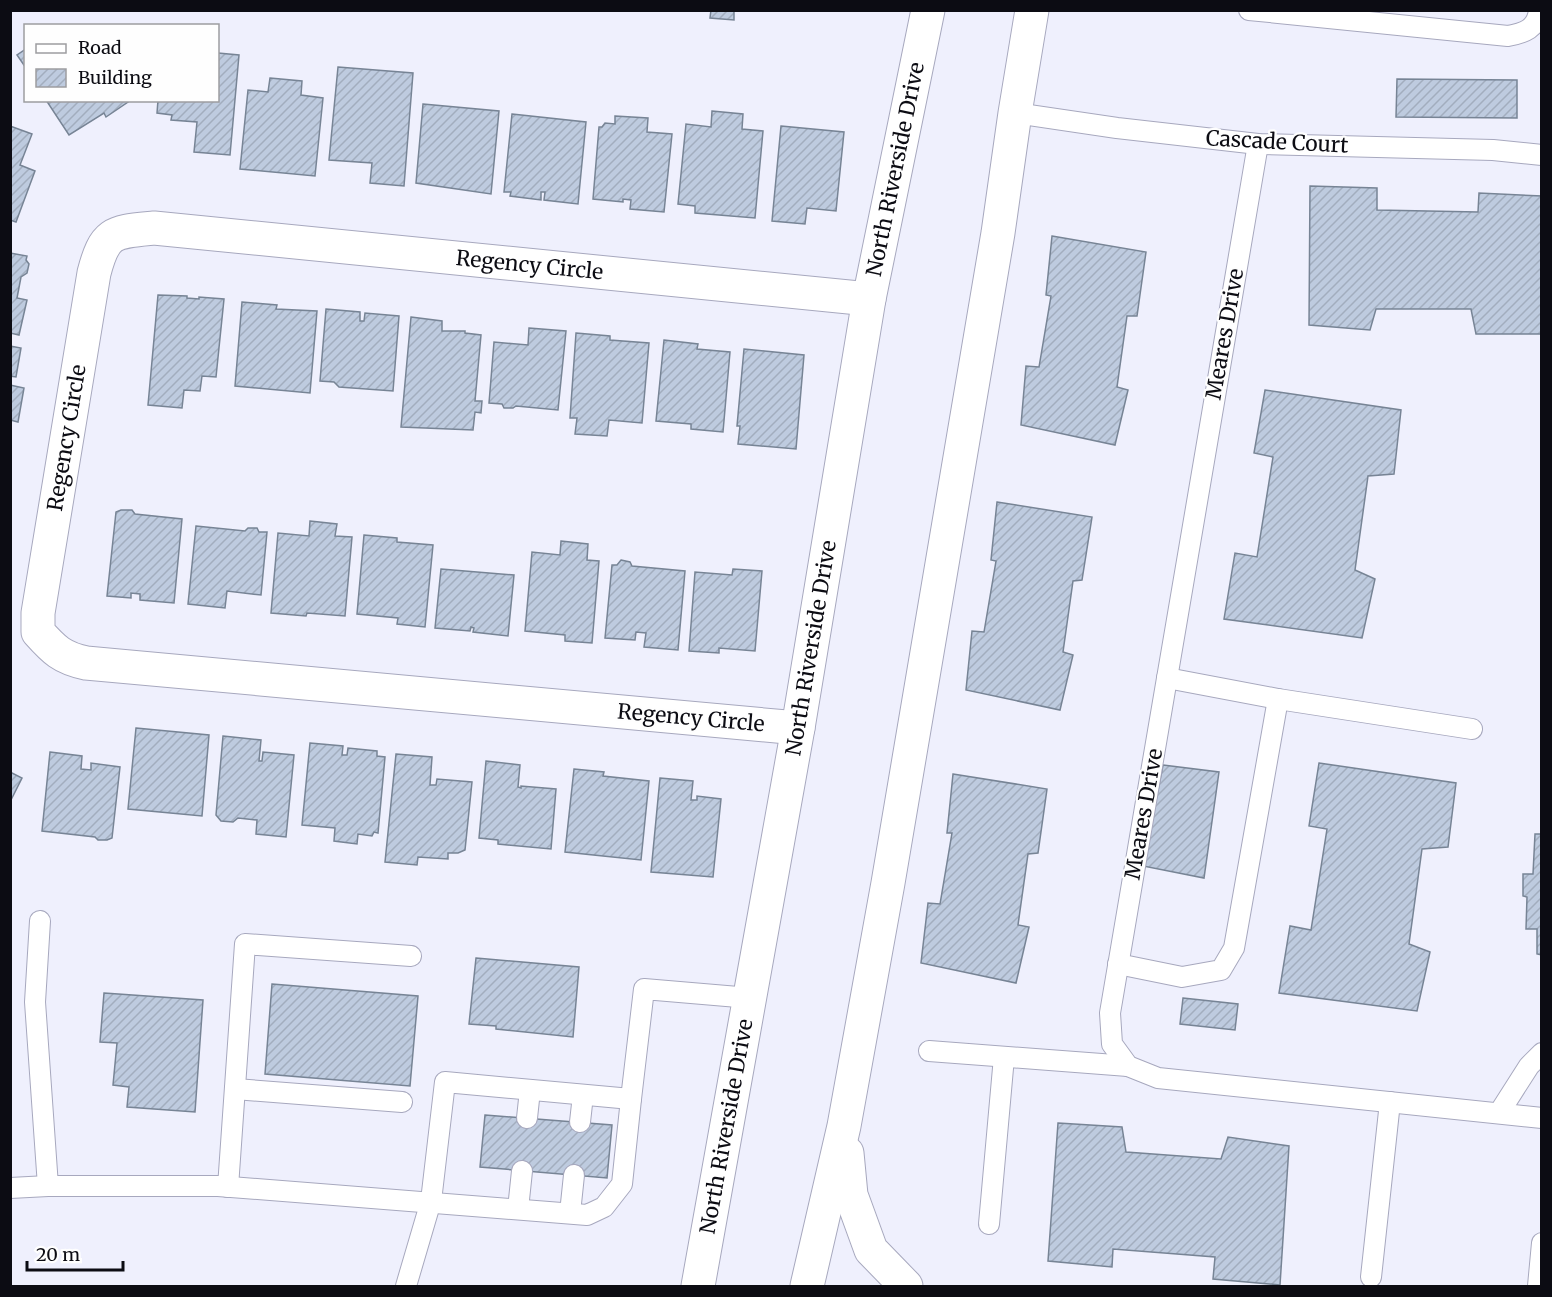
<svg xmlns="http://www.w3.org/2000/svg" width="1552" height="1297" viewBox="0 0 1552 1297" font-family="Merriweather,serif">
	<style>
		.building { fill: url(#building-hatch); stroke: #778495; stroke-width: 1.5 }
		.lines { fill: none; stroke-linecap: round; stroke-linejoin: round }
		.service-casing { stroke: #a7a8be; stroke-width: 22 }
		.minor-casing { stroke: #a7a8be; stroke-width: 35 }
		.secondary-casing { stroke: #a7a8be; stroke-width: 35 }
		.service { stroke: #fff; stroke-width: 20 }
		.minor { stroke: #fff; stroke-width: 33 }
		.secondary { stroke: #fff; stroke-width: 33 }
		.labels { text-anchor: middle; stroke-width: 4.5; stroke-linejoin: round; paint-order: stroke }
		.street-label { font-size: 21px; fill: #0c0c13; stroke: #fefefe }
	</style>
	<defs>
		<pattern id="building-hatch" width="6" height="6" patternUnits="userSpaceOnUse" patternTransform="scale(1.5)"><rect width="6" height="6" fill="#becbdf"/><path d="M-1 1l2-2M0 6l6-6M5 7l2-2" fill="none" stroke="#a2adbe"/></pattern>
	</defs>
	<rect width="100%" height="100%" fill="#eff0fd"/>
	<g class="building">
		<polygon points="711,10 734,10 734,20 710,18"/>
		<polygon points="26,49 26,68 17,55"/>
		<polygon points="218,53 239,55 230,155 194,152 197,122 171,120 172,115 157,113 158,100 218,100"/>
		<polygon points="338,67 413,73 404,186 370,183 372,163 329,160"/>
		<polygon points="270,78 302,81 301,95 323,98 315,176 240,169 248,90 268,92"/>
		<polygon points="1397,79 1517,80 1517,118 1396,117"/>
		<polygon points="46,100 131,100 106,117 104,113 69,135"/>
		<polygon points="423,104 499,111 491,194 416,183"/>
		<polygon points="712,111 743,114 742,129 763,131 755,218 695,213 695,206 678,204 686,124 711,127"/>
		<polygon points="512,114 586,122 578,204 544,200 545,192 541,192 541,200 510,196 511,192 504,192"/>
		<polygon points="615,116 648,118 647,132 672,134 664,212 630,209 631,200 623,199 623,202 593,199 599,127 602,127 605,123 615,124"/>
		<polygon points="10,126 32,134 20,165 35,171 16,222 10,220"/>
		<polygon points="781,126 844,132 836,211 807,208 805,224 772,221"/>
		<polygon points="1310,186 1377,188 1377,210 1478,212 1479,193 1542,196 1541,334 1476,334 1471,309 1376,309 1370,330 1309,325"/>
		<polygon points="1052,236 1146,252 1137,316 1127,316 1117,387 1128,390 1115,445 1021,425 1026,366 1039,367 1051,296 1046,295"/>
		<polygon points="10,253 27,256 26,260 29,264 27,273 21,277 17,298 27,300 19,335 10,333"/>
		<polygon points="158,295 187,296 187,298 199,299 199,297 224,299 216,377 202,376 200,391 184,390 182,408 148,405"/>
		<polygon points="242,302 277,305 276,309 317,311 310,393 235,386"/>
		<polygon points="326,309 360,312 360,321 364,321 365,313 399,316 393,391 339,387 334,382 320,381"/>
		<polygon points="411,317 442,321 442,331 465,331 465,333 481,335 475,401 482,401 481,413 475,412 473,430 401,427"/>
		<polygon points="529,328 566,331 558,410 516,406 513,408 504,408 502,404 489,403 494,342 528,345"/>
		<polygon points="576,333 610,336 610,340 649,343 642,423 609,420 607,436 575,434 577,418 570,418"/>
		<polygon points="664,340 698,344 697,349 730,352 723,432 691,429 691,424 656,421"/>
		<polygon points="10,346 21,348 16,377 10,376"/>
		<polygon points="744,349 804,355 796,449 738,444 740,426 737,426"/>
		<polygon points="10,385 24,388 18,422 10,420"/>
		<polygon points="1265,390 1401,410 1394,474 1368,476 1355,570 1375,579 1362,638 1224,619 1235,553 1257,557 1273,457 1254,453"/>
		<polygon points="997,502 1092,517 1082,580 1073,581 1063,652 1073,655 1060,710 966,690 972,631 984,632 996,561 991,560"/>
		<polygon points="121,510 132,510 135,514 182,519 174,603 140,600 140,594 131,593 131,598 107,596 116,512"/>
		<polygon points="310,521 337,524 335,536 352,537 345,616 307,613 306,616 271,613 278,533 309,536"/>
		<polygon points="196,526 245,531 248,528 257,528 259,532 267,532 261,595 227,591 225,608 188,604"/>
		<polygon points="364,535 397,538 397,542 433,545 425,627 397,624 398,618 357,614"/>
		<polygon points="561,541 588,544 587,560 599,561 592,643 565,641 565,635 525,631 532,552 560,555"/>
		<polygon points="621,560 630,562 632,566 685,571 678,650 644,647 646,633 636,632 635,640 605,638 612,565 617,565"/>
		<polygon points="441,569 514,575 508,636 473,632 474,628 471,627 470,631 435,628"/>
		<polygon points="733,569 762,571 755,651 719,648 719,653 689,651 695,572 732,575"/>
		<polygon points="136,728 209,735 202,816 128,809"/>
		<polygon points="223,736 261,740 259,761 262,761 263,752 294,755 286,837 256,834 257,820 238,818 233,822 221,821 216,815"/>
		<polygon points="310,743 343,746 342,755 347,755 348,748 377,751 377,756 385,757 378,833 374,832 372,836 358,834 357,844 334,841 335,828 302,825"/>
		<polygon points="50,752 82,756 81,769 91,770 91,763 120,767 112,838 107,840 98,840 95,837 42,831"/>
		<polygon points="396,754 432,757 430,785 436,785 437,779 472,782 465,850 458,853 448,853 448,859 418,857 417,865 385,862"/>
		<polygon points="486,761 520,765 518,787 521,788 521,786 556,789 551,849 498,844 498,840 479,838"/>
		<polygon points="1319,763 1456,783 1448,847 1422,849 1409,944 1430,952 1417,1011 1279,993 1290,926 1311,930 1327,829 1309,826"/>
		<polygon points="1163,765 1219,772 1204,878 1143,866"/>
		<polygon points="574,769 604,772 603,776 649,781 641,860 565,852"/>
		<polygon points="10,772 22,778 10,802"/>
		<polygon points="953,774 1047,789 1038,853 1028,854 1018,925 1029,927 1016,983 921,963 928,903 940,904 952,833 947,833"/>
		<polygon points="660,778 693,781 691,800 697,800 697,796 721,799 713,877 651,872"/>
		<polygon points="1535,834 1542,834 1542,955 1537,954 1537,929 1526,929 1527,897 1523,896 1523,874 1533,874"/>
		<polygon points="476,958 579,967 573,1037 496,1029 496,1026 469,1024"/>
		<polygon points="272,984 418,996 410,1086 265,1074"/>
		<polygon points="104,993 203,1000 195,1112 127,1107 129,1087 113,1085 117,1043 100,1042"/>
		<polygon points="1183,998 1238,1004 1235,1030 1180,1024"/>
		<polygon points="485,1115 612,1125 607,1178 480,1167"/>
		<polygon points="1058,1123 1122,1127 1126,1152 1221,1159 1228,1137 1289,1146 1280,1285 1213,1279 1215,1257 1113,1249 1112,1267 1048,1261"/>
	</g>
	<g class="lines">
		<g class="service-casing">
			<g id="service">
				<path d="M1249,10L1508,36C1524,33 1537,29 1539,10"/>
				<polyline points="1015,113 1117,128 1258,144 1493,150 1542,155"/>
				<polyline points="1258,144 1110,1013 1112,1044 1128,1066 1158,1078 1542,1118"/>
				<polyline points="1278,699 1472,729"/>
				<polyline points="40,921 35,1002 48,1186"/>
				<polyline points="1118,964 1182,977 1221,970 1234,948 1278,699 1167,678"/>
				<polyline points="929,1051 1128,1066"/>
				<polyline points="235,1089 402,1102"/>
				<polyline points="1499,1113 1529,1066 1542,1053"/>
				<polyline points="527,1118 530,1090"/>
				<polyline points="580,1122 583,1095"/>
				<polyline points="228,1187 245,944 411,956"/>
				<polyline points="10,1188 48,1186 218,1186 587,1215 604,1207 622,1184 631,1099"/>
				<polyline points="518,1209 522,1171"/>
				<polyline points="570,1213 574,1175"/>
				<polyline points="989,1224 1004,1057"/>
				<polyline points="1371,1277 1390,1102"/>
				<polyline points="406,1286 431,1201 445,1082 631,1099 644,989 750,998"/>
				<polyline points="1538,1286 1542,1243"/>
			</g>
		</g>
		<g class="minor-casing">
			<g id="minor">
				<path id="s1" d="M798,728L86,663C62,658 54,650 38,632V613L94,273C105,231 113,232 154,228L869,299"/>
			</g>
		</g>
		<g class="secondary-casing">
			<g id="secondary">
				<polyline points="847,1153 851,1195 871,1250 906,1286"/>
				<path id="s2" d="M698,1286L798,728L869,299L928,10"/>
				<polyline points="807,1286 844,1126 888,883 998,233 1015,113 1032,10"/>
			</g>
		</g>
		<use href="#service" class="service"/>
		<use href="#minor" class="minor"/>
		<use href="#secondary" class="secondary"/>
	</g>
	<g class="labels">
		<g class="street-label">
			<text transform="translate(1277 142) rotate(3)" y="7">Cascade Court</text>
			<text dy="7" stroke="none"><textPath href="#s2" startOffset="1134">North Riverside Drive</textPath></text>
			<text dy="7" stroke="none"><textPath href="#s1" startOffset="1599">Regency Circle</textPath></text>
			<text transform="translate(1225 334) rotate(-80)" y="7">Meares Drive</text>
			<text dy="7" stroke="none"><textPath href="#s1" startOffset="970">Regency Circle</textPath></text>
			<text dy="7" stroke="none"><textPath href="#s2" startOffset="648">North Riverside Drive</textPath></text>
			<text transform="translate(691 718) rotate(5)" y="7">Regency Circle</text>
			<text transform="translate(1144 814) rotate(-80)" y="7">Meares Drive</text>
			<text dy="7" stroke="none"><textPath href="#s2" startOffset="162">North Riverside Drive</textPath></text>
		</g>
	</g>
	<rect width="1552" height="1297" fill="none" stroke="#0c0c13" stroke-width="24"/>
	<rect x="24" y="24" width="195" height="78" fill="#fefefe" stroke="#9d9da0" stroke-width="1.5"/>
	<rect x="36" y="44" width="30" height="9" fill="#ffffff" stroke="#9d9da0" stroke-width="1.5"/>
	<text x="78" y="54" font-size="18" fill="#0c0c13">Road</text>
	<rect x="36" y="69" width="30" height="18" fill="url(#building-hatch)" stroke="#9d9da0" stroke-width="1.5"/>
	<text x="78" y="84" font-size="18" fill="#0c0c13">Building</text>
	<path d="M27 1261v9h96v-9" fill="none" stroke="#0c0c13" stroke-width="3"/>
	<text x="36" y="1261" font-size="18" fill="#0c0c13" stroke="#fefefe" stroke-width="4.5" paint-order="stroke">20 m</text>
</svg>
